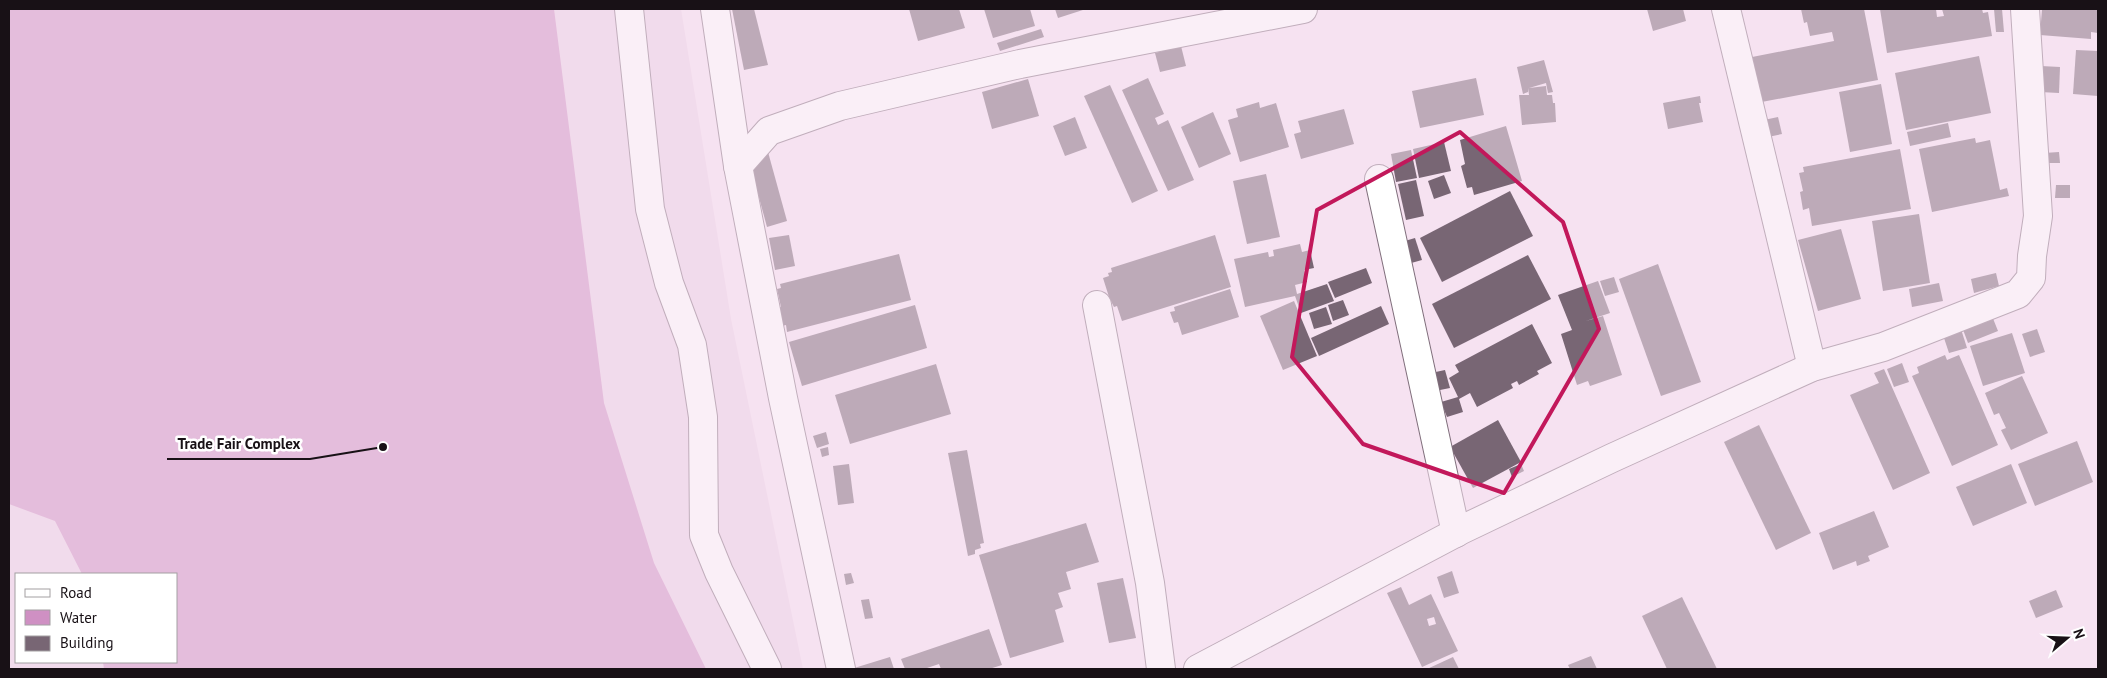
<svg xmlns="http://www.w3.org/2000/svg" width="2107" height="678" viewBox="0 0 2107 678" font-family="'PT Sans',sans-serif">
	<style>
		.built { fill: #ecd2e6; fill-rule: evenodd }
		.water { fill: #cf90c3 }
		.building { fill: #786674; fill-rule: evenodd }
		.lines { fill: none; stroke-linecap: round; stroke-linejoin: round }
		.minor-casing { stroke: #806f7c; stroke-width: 30 }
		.minor { stroke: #fff; stroke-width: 28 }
		.marked { fill: none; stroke: #c2185b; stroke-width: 4; stroke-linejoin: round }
		.leader { fill: none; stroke: #181116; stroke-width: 2 }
		.callout-dot { fill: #181116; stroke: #fff; stroke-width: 2 }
		.callout-label { font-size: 15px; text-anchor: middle; font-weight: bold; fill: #181116; stroke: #fff; stroke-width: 5; stroke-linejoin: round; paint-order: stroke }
	</style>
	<rect width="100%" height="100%" fill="#f6e2f1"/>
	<path class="built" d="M9,9H681L731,319L803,669H9ZM16,574H176V662H16Z"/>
	<polygon class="water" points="9,9 554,9 604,403 654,563 706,669 104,669 103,662 176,662 176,574 82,574 55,521 9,504"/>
	<g class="building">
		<polygon points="732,9 754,9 768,65 744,70"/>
		<polygon points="909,9 959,9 965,28 918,41"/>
		<polygon points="984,9 1030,9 1035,26 993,38"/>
		<polygon points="1055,9 1086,9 1058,18"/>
		<polygon points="1647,9 1683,9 1686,21 1653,31"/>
		<polygon points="1801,9 1864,9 1878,80 1751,104 1742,59 1834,41 1832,32 1810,36 1807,22 1804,23"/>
		<polygon points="1880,9 1936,9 1937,17 1944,16 1942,9 1982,9 1983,13 1988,12 1992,36 1887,53"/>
		<polygon points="1994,9 2002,9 2004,32 1996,32"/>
		<polygon points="2042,9 2098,9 2098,33 2091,32 2091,39 2040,35"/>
		<polygon points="1041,29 1044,37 1000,51 997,43"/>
		<polygon points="1181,46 1186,66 1160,72 1155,53"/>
		<polygon points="2076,50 2098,51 2098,96 2073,94"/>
		<polygon points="1979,56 1991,113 1906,130 1895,73"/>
		<polygon points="1544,60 1553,92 1548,93 1546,83 1529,88 1546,86 1547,95 1552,95 1553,103 1555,103 1556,122 1522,125 1519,95 1529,95 1528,88 1528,92 1523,94 1517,67"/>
		<polygon points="2041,66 2060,67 2059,93 2040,92"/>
		<polygon points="1148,78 1164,114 1155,118 1158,125 1168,120 1194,180 1168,191 1122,90"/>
		<polygon points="1476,78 1484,115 1420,128 1412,91"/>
		<polygon points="1028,79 1039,116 992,129 982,92"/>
		<polygon points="1881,84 1892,144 1850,152 1839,92"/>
		<polygon points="1110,85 1158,191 1132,203 1084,96"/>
		<polygon points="1700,96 1701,103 1699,103 1703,122 1668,129 1663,103"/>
		<polygon points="1259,102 1260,108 1276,103 1289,147 1240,162 1228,120 1238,117 1236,109"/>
		<polygon points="1344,109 1354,144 1301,159 1294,134 1301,132 1298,121"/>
		<polygon points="1213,112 1231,154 1199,168 1181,127"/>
		<polygon points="1075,117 1087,148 1065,156 1053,126"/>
		<polygon points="1778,117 1782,134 1768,137 1764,120"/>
		<polygon points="1948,123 1951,137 1910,146 1907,132"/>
		<polygon points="1506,126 1522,181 1474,195 1472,187 1467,188 1461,166 1465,164 1460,140"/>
		<polygon points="1975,138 1976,143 1990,140 2000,190 2007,188 2009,196 1932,212 1919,149"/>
		<polygon points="1444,142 1451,171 1419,178 1413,149"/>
		<polygon points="1900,149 1911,209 1812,226 1809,208 1803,210 1800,192 1803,191 1799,173 1804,172 1803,167"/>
		<polygon points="1411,150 1417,178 1396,182 1391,154"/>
		<polygon points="768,152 787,221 767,227 748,157"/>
		<polygon points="2059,152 2060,163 2045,163 2044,153"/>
		<polygon points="1266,174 1280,237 1247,244 1233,181"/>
		<polygon points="1444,175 1451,193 1434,199 1428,181"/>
		<polygon points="1416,180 1424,216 1406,220 1398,184"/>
		<polygon points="2056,185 2070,185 2070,198 2055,198"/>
		<polygon points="1510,191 1533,236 1442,282 1420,238"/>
		<polygon points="1919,214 1930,283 1883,291 1872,221"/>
		<polygon points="1841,229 1861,299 1818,311 1798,240"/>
		<polygon points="789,235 795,266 775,270 769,238"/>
		<polygon points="1215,235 1231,287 1122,321 1117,306 1114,307 1109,297 1103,278 1109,276 1108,273 1112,272 1111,268"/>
		<polygon points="1415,238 1422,260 1404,265 1398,243"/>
		<polygon points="1300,244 1302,252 1310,250 1314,268 1304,270 1307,282 1295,285 1297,294 1327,284 1334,301 1301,313 1295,296 1245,307 1234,259 1268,252 1269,257 1274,256 1273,250"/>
		<polygon points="899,254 911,300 787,332 786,325 782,326 777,308 781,307 777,289 781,288 780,284"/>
		<polygon points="1528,255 1551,299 1454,348 1432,304"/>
		<polygon points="1658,264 1701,382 1661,396 1619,279"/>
		<polygon points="1366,268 1372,283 1335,298 1328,282"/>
		<polygon points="1996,273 1999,286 1974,293 1971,279"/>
		<polygon points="1614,277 1619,292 1605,296 1600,281"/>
		<polygon points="1598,281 1610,313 1586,321 1603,316 1622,375 1590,386 1588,381 1577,385 1561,334 1572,330 1558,295"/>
		<polygon points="1939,283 1943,301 1912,307 1909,289"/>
		<polygon points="1230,289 1239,317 1182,335 1178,322 1174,323 1170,312 1175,311 1174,307"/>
		<polygon points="1343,300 1349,315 1333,321 1328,305"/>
		<polygon points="1294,301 1317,356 1283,370 1260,316"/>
		<polygon points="915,305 927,348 802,386 789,342"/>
		<polygon points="1381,306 1389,324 1319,356 1311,338"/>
		<polygon points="1326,307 1332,324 1314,329 1309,313"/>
		<polygon points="1992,316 1998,331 1968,343 1962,327"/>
		<polygon points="1532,324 1552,363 1537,371 1539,374 1519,385 1517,381 1511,384 1513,388 1477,407 1470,393 1459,399 1463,412 1447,417 1441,402 1458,397 1449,378 1459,372 1455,365"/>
		<polygon points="1961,329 1967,348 1949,353 1943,335"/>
		<polygon points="2037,329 2045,352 2030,357 2022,334"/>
		<polygon points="2012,333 2025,373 1983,386 1970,346"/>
		<polygon points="1945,355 1947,360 1959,355 1998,445 1952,466 1912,376 1919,373 1917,367"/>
		<polygon points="1902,363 1909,382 1894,387 1887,369"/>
		<polygon points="936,364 951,414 850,444 835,395"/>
		<polygon points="1884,369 1930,473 1893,490 1850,395 1879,383 1874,373"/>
		<polygon points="1445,370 1450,388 1435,391 1431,373"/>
		<polygon points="2022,376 2048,433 2011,450 2001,430 2006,428 1999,413 1994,415 1985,393"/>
		<polygon points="1498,420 1521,462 1473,488 1450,447"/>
		<polygon points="1759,425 1811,533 1776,550 1724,442"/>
		<polygon points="826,432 829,444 817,448 813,436"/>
		<polygon points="2077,441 2093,482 2035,506 2018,464"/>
		<polygon points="828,447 829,455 822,457 820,449"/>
		<polygon points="967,450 984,543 980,544 981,548 975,550 975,554 968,556 948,453"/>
		<polygon points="849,464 854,503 838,505 833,466"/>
		<polygon points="1521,464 1524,471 1512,477 1509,469"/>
		<polygon points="2011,464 2027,503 1973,526 1956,487"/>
		<polygon points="1874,511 1889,547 1868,556 1870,561 1857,566 1856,561 1833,570 1819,533"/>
		<polygon points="1086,523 1099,562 1066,572 1071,589 1058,593 1063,607 1055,610 1064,642 1010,658 979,555"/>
		<polygon points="1452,571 1459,593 1444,598 1437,577"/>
		<polygon points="851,573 854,583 846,585 844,574"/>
		<polygon points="1123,578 1136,638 1109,643 1097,583"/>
		<path d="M1401,587L1409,605L1431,594L1458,651L1422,667L1387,593ZM1434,617L1436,624L1429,626L1427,619Z"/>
		<polygon points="2056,590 2063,607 2036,618 2029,601"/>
		<polygon points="1682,597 1717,669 1667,669 1642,616"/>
		<polygon points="869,599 873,618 865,619 861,600"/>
		<polygon points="989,629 1002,665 989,669 941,669 939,664 924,669 905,669 901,659"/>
		<polygon points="1591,656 1597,669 1570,669 1568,665"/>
		<polygon points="890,657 894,669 851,669"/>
		<polygon points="1453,657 1459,669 1427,669"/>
	</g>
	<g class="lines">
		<g class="minor-casing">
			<g id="minor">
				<polyline points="629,9 650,209 669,283 692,345 703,417 704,535 719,572 767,669"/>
				<polyline points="715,9 738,166 783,398 841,669"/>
				<polyline points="1726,9 1812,367"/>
				<polyline points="738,166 769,131 840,106 1020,64 1303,9"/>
				<polyline points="1379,179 1456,533"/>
				<polyline points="1097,305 1150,583 1161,669"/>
				<polyline points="1198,669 1461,530 1612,458 1812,367 1883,347 2018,294 2031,278 2032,256 2038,216 2025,9"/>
			</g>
		</g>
		<use href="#minor" class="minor"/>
	</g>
	<path d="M0 0H2107V678H0ZM1460,132L1563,222L1599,329L1504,493L1363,444L1292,357L1317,210Z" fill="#f6e2f1" fill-opacity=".55" fill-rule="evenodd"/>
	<path class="marked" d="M1460,132L1563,222L1599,329L1504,493L1363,444L1292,357L1317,210Z"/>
	<path class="leader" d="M383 447L310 459H167"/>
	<circle class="callout-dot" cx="383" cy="447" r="5"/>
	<g class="callout-label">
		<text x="239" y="449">Trade Fair Complex</text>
	</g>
	<rect width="2107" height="678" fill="none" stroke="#181116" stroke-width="20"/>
	<rect x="15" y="573" width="162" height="90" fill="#ffffff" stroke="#a3a0a2"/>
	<rect x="25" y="589" width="25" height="8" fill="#ffffff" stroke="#a3a0a2"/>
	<text x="60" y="598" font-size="15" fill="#181116">Road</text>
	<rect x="25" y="610" width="25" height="15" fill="#cf90c3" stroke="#a3a0a2"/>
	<text x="60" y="623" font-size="15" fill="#181116">Water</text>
	<rect x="25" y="636" width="25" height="15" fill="#786674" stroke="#a3a0a2"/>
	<text x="60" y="648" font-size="15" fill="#181116">Building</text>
	<g transform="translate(2067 638) rotate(71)" stroke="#ffffff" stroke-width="4" paint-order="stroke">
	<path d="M0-4L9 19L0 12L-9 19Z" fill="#181116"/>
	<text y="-8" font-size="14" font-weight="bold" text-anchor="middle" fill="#181116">N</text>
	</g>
</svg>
